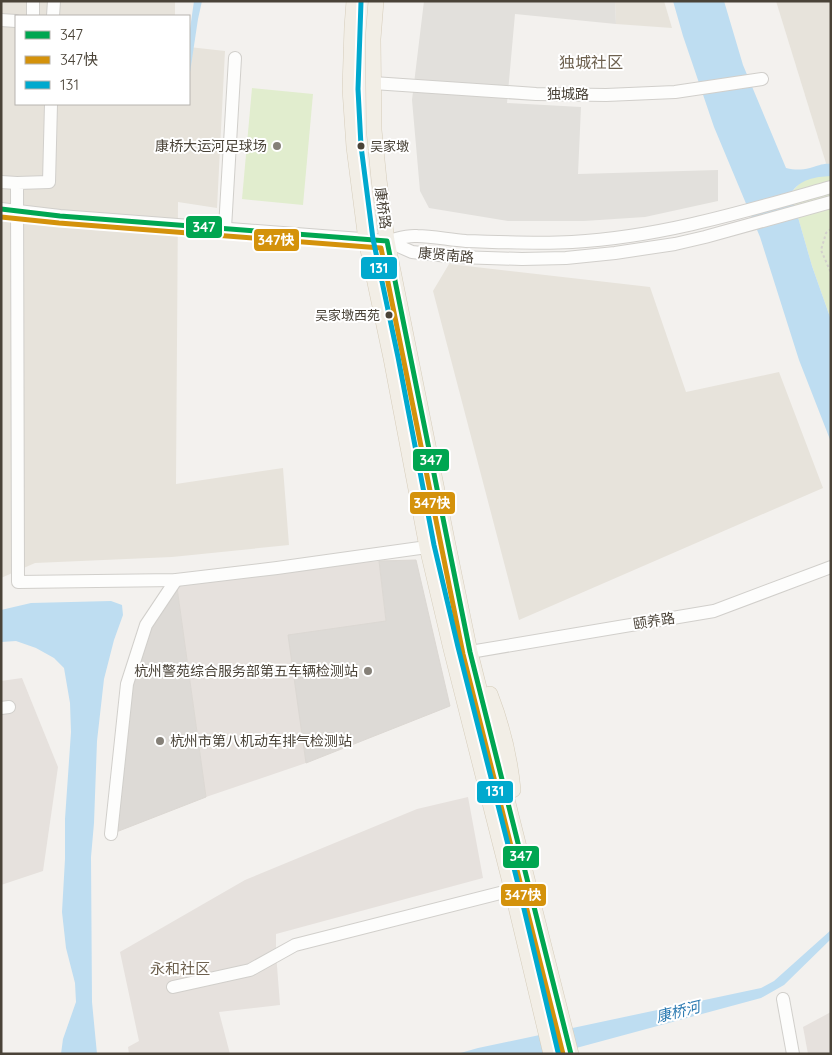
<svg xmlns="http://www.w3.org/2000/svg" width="832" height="1055" viewBox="0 0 832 1055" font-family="Quicksand,'Noto Sans SC',sans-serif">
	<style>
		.residential { fill: #e7e3db }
		.industrial { fill: #e6e1dd }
		.green { fill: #e1edce }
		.parking { fill: #e2e0dc }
		.water { fill: #beddf1 }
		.building { fill: #dddad6; stroke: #dcd8d3 }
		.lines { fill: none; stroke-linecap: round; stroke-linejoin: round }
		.minor-casing { stroke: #d1cfcb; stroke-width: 14 }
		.major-casing { stroke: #d6cdbb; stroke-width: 16 }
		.path { stroke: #d3d1cc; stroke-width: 2; stroke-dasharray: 2.5 2.5; stroke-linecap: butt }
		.minor { stroke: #fdfdfc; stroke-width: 12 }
		.major { stroke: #f2eee6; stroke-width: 15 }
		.bus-1-casing { stroke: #fff; stroke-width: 9 }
		.bus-2-casing { stroke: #fff; stroke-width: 9 }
		.bus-3-casing { stroke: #fff; stroke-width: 9 }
		.bus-1 { stroke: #00a651; stroke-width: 5 }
		.bus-2 { stroke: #d4920b; stroke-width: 5 }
		.bus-3 { stroke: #00a9ce; stroke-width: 5 }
		.poi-dot { fill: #858078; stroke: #fff; stroke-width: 2 }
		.bus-dot { fill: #4a4338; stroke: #fff; stroke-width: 2 }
		.labels { text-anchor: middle; stroke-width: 4; stroke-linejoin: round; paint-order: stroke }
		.bus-label { font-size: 13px; fill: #4a4338; stroke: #fff; text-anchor: start }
		.street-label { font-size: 14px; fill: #4a4338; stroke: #fff }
		.poi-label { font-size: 14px; fill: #4a4338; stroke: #fff; text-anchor: end }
		.neighbourhood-label { font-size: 15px; fill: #6e614f; stroke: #fff }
		.water-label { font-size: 15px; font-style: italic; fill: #2d7bb2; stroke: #fff }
		.quarter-label { font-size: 16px; fill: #6e614f; stroke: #fff }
		.line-badge { stroke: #fff; stroke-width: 2 }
		.badge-label { font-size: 14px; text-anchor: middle; font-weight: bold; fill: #fff }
	</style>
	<rect width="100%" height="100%" fill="#f3f1ee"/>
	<g class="residential">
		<polygon points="1,1 175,1 175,16 16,16 16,104 189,104 189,47 225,51 217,208 178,202 176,484 283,468 289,545 172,557 35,563 1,578"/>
		<polygon points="615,1 664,1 672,28 616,24"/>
		<polygon points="776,1 831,1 831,173 829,173"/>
		<polygon points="449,264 650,287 686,392 779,372 823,488 519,620 433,291"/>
	</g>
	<g class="industrial">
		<polygon points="379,561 386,621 306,763 206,797 176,580"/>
		<polygon points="22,678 58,767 43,871 1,885 1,681"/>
		<polygon points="468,797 483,878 276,934 276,953 280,1005 219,1012 230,1054 129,1054 128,1047 139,1041 120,952 245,880 417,809"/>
		<polygon points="831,1012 831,1054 808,1054 803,1027"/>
	</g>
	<g class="green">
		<polygon points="252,88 313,94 303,205 242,199"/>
		<polygon points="831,173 831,320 812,266 791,193 808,174"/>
	</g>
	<polygon class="parking" points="424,1 615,1 616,24 515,14 507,103 581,107 578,174 718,170 718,201 645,217 584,221 508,221 429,208 420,191 412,100"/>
	<g class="water">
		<polygon points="194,1 202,1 198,19 189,79 189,36"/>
		<path d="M673,1H724L743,65L786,168C795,170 801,170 810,168C818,166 823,163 831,164V176C814,177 801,179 791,193L812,266L831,320V442L799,360L760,237L714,127L683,36Z"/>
		<polygon points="111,601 122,605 123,615 114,640 104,679 97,741 94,823 91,857 92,1002 97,1054 61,1054 63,1039 76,1002 75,983 66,948 62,912 65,859 65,819 71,732 70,703 64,668 54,658 36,648 16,641 1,642 1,610 31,603"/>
		<polygon points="831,930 831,939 784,985 761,998 554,1054 457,1054 478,1048 761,988 774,981"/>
	</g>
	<g class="building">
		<polygon points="416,560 450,706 306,763 288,635 386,621 379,561"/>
		<polygon points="176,580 206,797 111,834 127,684 146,625"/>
	</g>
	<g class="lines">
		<g class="minor-casing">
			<g id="minor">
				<polyline points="33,16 33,1"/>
				<polyline points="53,16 54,1"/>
				<polyline points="1,20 16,21"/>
				<polyline points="373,83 536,94 606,95 675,92 762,79"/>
				<polyline points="51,104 49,182 17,183 18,582 176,580 277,568 427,547"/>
				<polyline points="1,182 17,183"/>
				<path d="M1,209L60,216L387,241C397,239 407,235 417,236C433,236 450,240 466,241C501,242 537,244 572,242C661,237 746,211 831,187"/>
				<polyline points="225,228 235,58"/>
				<polyline points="387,241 412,252 457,257 522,259 566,258 615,253 675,244 705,237 831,202"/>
				<polyline points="470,652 714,611 831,567"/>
				<polyline points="1,708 9,707"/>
				<polyline points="111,834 127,684 146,625 176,580"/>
				<polyline points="173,987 250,970 295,945 512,890"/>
				<polyline points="783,999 793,1054"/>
			</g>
		</g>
		<g class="major-casing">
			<g id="major">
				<polyline points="354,1 352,27 350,89 354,147 366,240 391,358 427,547 451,649 512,890 551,1054"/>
				<polyline points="376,1 373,39 374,130 379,180 387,241 448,545 470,652 571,1054"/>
				<path d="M490,694C502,725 510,757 513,790"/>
			</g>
		</g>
		<polyline class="path" points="831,229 826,233 821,250 831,273"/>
		<use href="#minor" class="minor"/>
		<use href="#major" class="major"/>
		<g class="bus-1-casing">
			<polyline id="bus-1" points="1,209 60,216 387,241 470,652 571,1054"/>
		</g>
		<g class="bus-2-casing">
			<polyline id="bus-2" points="1,217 59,223 381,248 463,654 563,1054"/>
		</g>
		<g class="bus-3-casing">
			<polyline id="bus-3" points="361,2 358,89 361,146 373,239 398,357 434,545 458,647 519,888 558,1052"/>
		</g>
		<use href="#bus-1" class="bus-1"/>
		<use href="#bus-2" class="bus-2"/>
		<use href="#bus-3" class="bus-3"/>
	</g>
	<g class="poi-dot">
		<circle cx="277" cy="146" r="5"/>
		<circle cx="368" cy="671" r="5"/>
		<circle cx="160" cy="741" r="5"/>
	</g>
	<g class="bus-dot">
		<circle cx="361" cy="146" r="4.5"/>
		<circle cx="389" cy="315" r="4.5"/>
	</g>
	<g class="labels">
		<g class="bus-label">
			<text x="370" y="151">吴家墩</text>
			<text x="380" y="320" text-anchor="end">吴家墩西苑</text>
		</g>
		<g class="street-label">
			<text x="568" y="99">独城路</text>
			<text transform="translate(383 208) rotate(82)" y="5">康桥路</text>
			<text transform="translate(446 255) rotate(5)" y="5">康贤南路</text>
			<text transform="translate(654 621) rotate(-9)" y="5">颐养路</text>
		</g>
		<g class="poi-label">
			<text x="267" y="151">康桥大运河足球场</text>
			<text x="358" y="676">杭州警苑综合服务部第五车辆检测站</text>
			<text x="170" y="746" text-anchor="start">杭州市第八机动车排气检测站</text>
		</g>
		<g class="neighbourhood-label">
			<text x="180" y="974">永和社区</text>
		</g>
		<g class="water-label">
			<text transform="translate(678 1012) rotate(-14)" y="5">康桥河</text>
		</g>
		<g class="quarter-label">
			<text x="591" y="68">独城社区</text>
		</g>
	</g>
	<g class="line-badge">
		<rect x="185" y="215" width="38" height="24" rx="5" fill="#00a651"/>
		<rect x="253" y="228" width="47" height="24" rx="5" fill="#d4920b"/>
		<rect x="360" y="256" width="38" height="24" rx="5" fill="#00a9ce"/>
		<rect x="412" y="448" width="38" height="24" rx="5" fill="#00a651"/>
		<rect x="409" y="491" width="47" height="24" rx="5" fill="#d4920b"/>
		<rect x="476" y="780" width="38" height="24" rx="5" fill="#00a9ce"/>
		<rect x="502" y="845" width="38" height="24" rx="5" fill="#00a651"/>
		<rect x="500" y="883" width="47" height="24" rx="5" fill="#d4920b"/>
	</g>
	<g class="badge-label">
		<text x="204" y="232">347</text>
		<text x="276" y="245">347快</text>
		<text x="379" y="273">131</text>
		<text x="431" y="465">347</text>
		<text x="432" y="508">347快</text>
		<text x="495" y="796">131</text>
		<text x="521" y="861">347</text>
		<text x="523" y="900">347快</text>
	</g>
	<rect width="832" height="1055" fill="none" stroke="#4a4338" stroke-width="5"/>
	<rect x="15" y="15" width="175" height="90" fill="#ffffff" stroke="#b7b4af"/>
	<rect x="25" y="31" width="25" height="8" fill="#00a651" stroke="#b7b4af"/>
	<text x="60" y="40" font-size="15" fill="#4a4338">347</text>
	<rect x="25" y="56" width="25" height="8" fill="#d4920b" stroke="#b7b4af"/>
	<text x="60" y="65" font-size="15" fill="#4a4338">347快</text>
	<rect x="25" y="81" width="25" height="8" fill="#00a9ce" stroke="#b7b4af"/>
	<text x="60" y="90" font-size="15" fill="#4a4338">131</text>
</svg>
